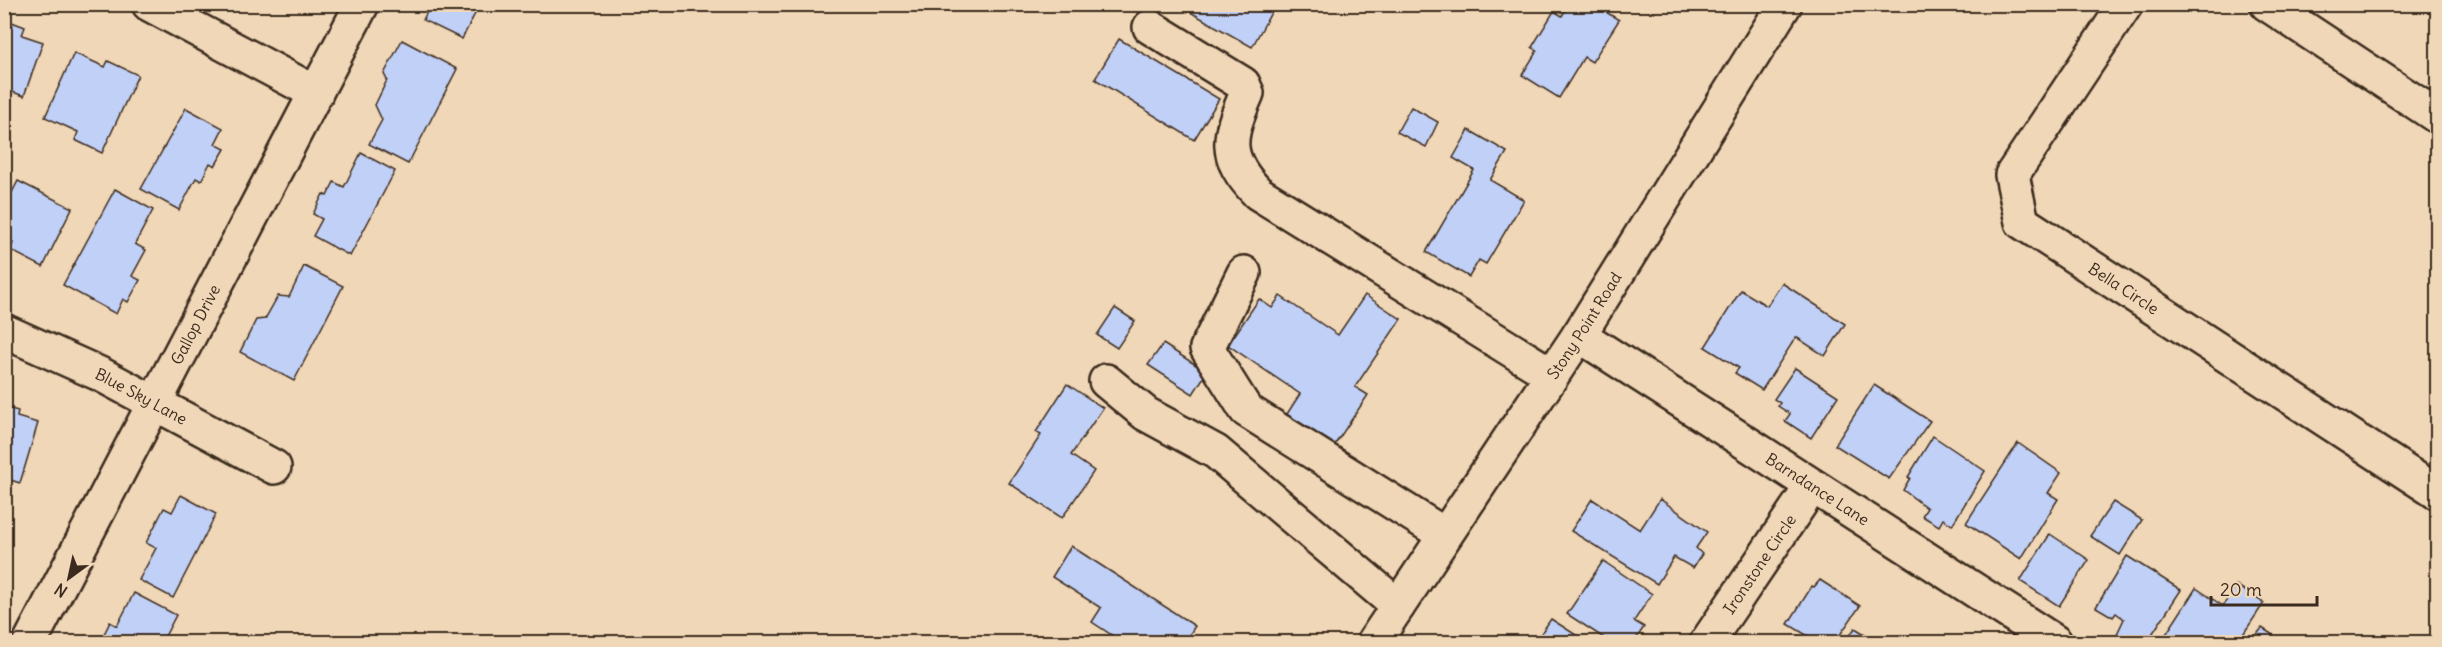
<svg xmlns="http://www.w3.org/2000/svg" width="2442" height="647" viewBox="0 0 2442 647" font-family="Delius,sans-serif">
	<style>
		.building { fill: #c1d0f7; stroke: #3b2a1e; stroke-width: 1.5 }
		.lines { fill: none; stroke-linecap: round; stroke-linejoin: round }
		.minor-casing { stroke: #3b2a1e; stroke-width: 38 }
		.major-casing { stroke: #3b2a1e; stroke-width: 38 }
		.minor { stroke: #f0d7b7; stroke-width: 33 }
		.major { stroke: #f0d7b7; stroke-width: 33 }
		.labels { text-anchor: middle; stroke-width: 5; stroke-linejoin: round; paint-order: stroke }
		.street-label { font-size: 16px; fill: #3b2a1e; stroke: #f0d7b7 }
	</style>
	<rect width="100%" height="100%" fill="#f0d7b7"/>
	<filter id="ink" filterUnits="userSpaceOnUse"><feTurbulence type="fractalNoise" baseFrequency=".0167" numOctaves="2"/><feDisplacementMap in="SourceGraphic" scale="12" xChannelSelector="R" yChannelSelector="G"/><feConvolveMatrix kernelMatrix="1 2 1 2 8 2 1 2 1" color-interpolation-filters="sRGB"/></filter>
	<g filter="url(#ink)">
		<g class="building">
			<polygon points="431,4 480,4 462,39 423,20"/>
			<polygon points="1176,4 1264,4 1273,9 1252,47"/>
			<polygon points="1569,4 1593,4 1619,20 1592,62 1584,57 1559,98 1522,75 1537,51 1532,47 1554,11 1562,16"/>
			<polygon points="4,19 25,27 22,35 43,42 24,96 4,89"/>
			<polygon points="1119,39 1219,99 1194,140 1095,79"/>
			<polygon points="402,40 457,69 408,164 369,144 382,120 375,105 387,80 384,74"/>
			<polygon points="74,53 105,67 108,61 138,75 102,153 75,140 78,132 45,117"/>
			<polygon points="1411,107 1438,122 1426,147 1397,132"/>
			<polygon points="186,108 223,128 215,144 225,149 215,166 210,163 201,181 196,178 179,210 141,189"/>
			<polygon points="1469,130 1507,152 1490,180 1524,200 1486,264 1479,260 1469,277 1426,252 1474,170 1453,158"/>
			<polygon points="361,153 395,171 350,256 313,236 322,219 313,214 323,194 327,196 334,182 344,187"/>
			<polygon points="18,181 72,208 43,267 10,250 13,243 4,238 4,208"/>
			<polygon points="115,189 153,210 135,244 146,250 132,276 140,280 128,302 123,299 116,314 63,285"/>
			<polygon points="304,266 343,286 294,381 240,352 256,320 265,319 278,296 289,297"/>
			<polygon points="1782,283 1845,324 1825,356 1796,337 1762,390 1735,373 1739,368 1705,347 1741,290 1767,306"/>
			<polygon points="1365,295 1401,319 1355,387 1368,395 1332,449 1285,417 1300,394 1228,345 1259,299 1272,308 1280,296 1338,335"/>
			<polygon points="1115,308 1135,321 1117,348 1097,335"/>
			<polygon points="1163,344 1207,372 1193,394 1148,365"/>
			<polygon points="1795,368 1838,396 1811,438 1785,421 1790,414 1778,406 1780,403 1774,399"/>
			<polygon points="1067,384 1103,408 1071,455 1094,471 1062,518 1009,483 1041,435 1036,432"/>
			<polygon points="1874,385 1930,421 1889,479 1835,445"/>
			<polygon points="4,407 18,411 17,417 38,423 20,483 4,478"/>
			<polygon points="1933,436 1985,471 1952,525 1943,519 1939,526 1922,516 1927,508 1903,490 1910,478 1908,477"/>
			<polygon points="2018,443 2061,473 2048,493 2058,499 2021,559 1966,523"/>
			<polygon points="181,495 216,514 173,598 139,580 156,548 146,543 164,508 172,512"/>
			<polygon points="1592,499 1640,530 1660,499 1707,532 1696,548 1702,554 1693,568 1674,557 1657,584 1571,531"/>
			<polygon points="2113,502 2142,520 2120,555 2090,536"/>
			<polygon points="2050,534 2089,560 2059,606 2020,581"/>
			<polygon points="1071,546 1195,626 1185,642 1108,642 1113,636 1092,622 1101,608 1052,577"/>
			<polygon points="2127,556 2181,590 2147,642 2137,638 2135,642 2126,642 2116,636 2124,619 2116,613 2113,617 2096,607"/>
			<polygon points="1603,561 1652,594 1634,621 1644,627 1634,642 1626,639 1624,642 1610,642 1567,614"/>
			<polygon points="1820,580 1860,606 1835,642 1818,642 1788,624 1812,586 1814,587"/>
			<polygon points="2236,585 2264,603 2238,642 2161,642 2196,588 2223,606"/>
			<polygon points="134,593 176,615 162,642 100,642 110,622 117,626"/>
			<polygon points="1551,619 1587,642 1535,642"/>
			<polygon points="1855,628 1878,642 1845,642"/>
			<polygon points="2262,628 2284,642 2251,642"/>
		</g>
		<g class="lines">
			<g class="minor-casing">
				<g id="minor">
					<polyline points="149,4 316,93"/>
					<path id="s1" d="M2126,4L2012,175L2022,222L2438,493"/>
					<polyline points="2267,4 2438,117"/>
					<path d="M1150,27L1243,84L1247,93C1228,137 1222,156 1258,193L1552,375"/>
					<polyline points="1244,273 1207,348 1246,410 1445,535"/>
					<path id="s2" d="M4,331L102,375L274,467"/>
					<path id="s3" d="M1579,335L2055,642"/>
					<polyline points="1106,381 1146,414 1216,452 1398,606"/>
					<path id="s4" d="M30,642L362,4"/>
					<path id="s5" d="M1707,642L1812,486"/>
				</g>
			</g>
			<g class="major-casing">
				<g id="major">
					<path id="s6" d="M1374,642L1579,335L1785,4"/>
				</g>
			</g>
			<use href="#minor" class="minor"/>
			<use href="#major" class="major"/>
		</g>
	</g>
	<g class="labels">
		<g class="street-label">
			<text dy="6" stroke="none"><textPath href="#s1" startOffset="375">Bella Circle</textPath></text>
			<text dy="6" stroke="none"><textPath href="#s4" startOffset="358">Gallop Drive</textPath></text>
			<text dy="6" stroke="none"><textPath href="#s6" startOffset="380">Stony Point Road</textPath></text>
			<text dy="6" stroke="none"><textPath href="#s2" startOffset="152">Blue Sky Lane</textPath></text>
			<text dy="6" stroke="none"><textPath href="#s3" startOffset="284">Barndance Lane</textPath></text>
			<text dy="6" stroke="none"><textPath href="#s5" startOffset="94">Ironstone Circle</textPath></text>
		</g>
	</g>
	<rect width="2442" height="647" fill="none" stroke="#f0d7b7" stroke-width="24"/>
	<rect x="12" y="12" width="2418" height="623" fill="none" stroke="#3b2a1e" stroke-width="2" filter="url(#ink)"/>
	<g transform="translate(69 578) rotate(213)" stroke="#f0d7b7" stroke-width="4.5" paint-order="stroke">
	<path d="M0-4.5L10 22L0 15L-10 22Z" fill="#3b2a1e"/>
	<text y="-9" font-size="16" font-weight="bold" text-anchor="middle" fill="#3b2a1e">N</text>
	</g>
	<path d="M2211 596v9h106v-9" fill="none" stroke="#3b2a1e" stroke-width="3"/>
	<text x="2220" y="596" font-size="18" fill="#3b2a1e" stroke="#f0d7b7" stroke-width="4.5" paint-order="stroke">20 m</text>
</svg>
